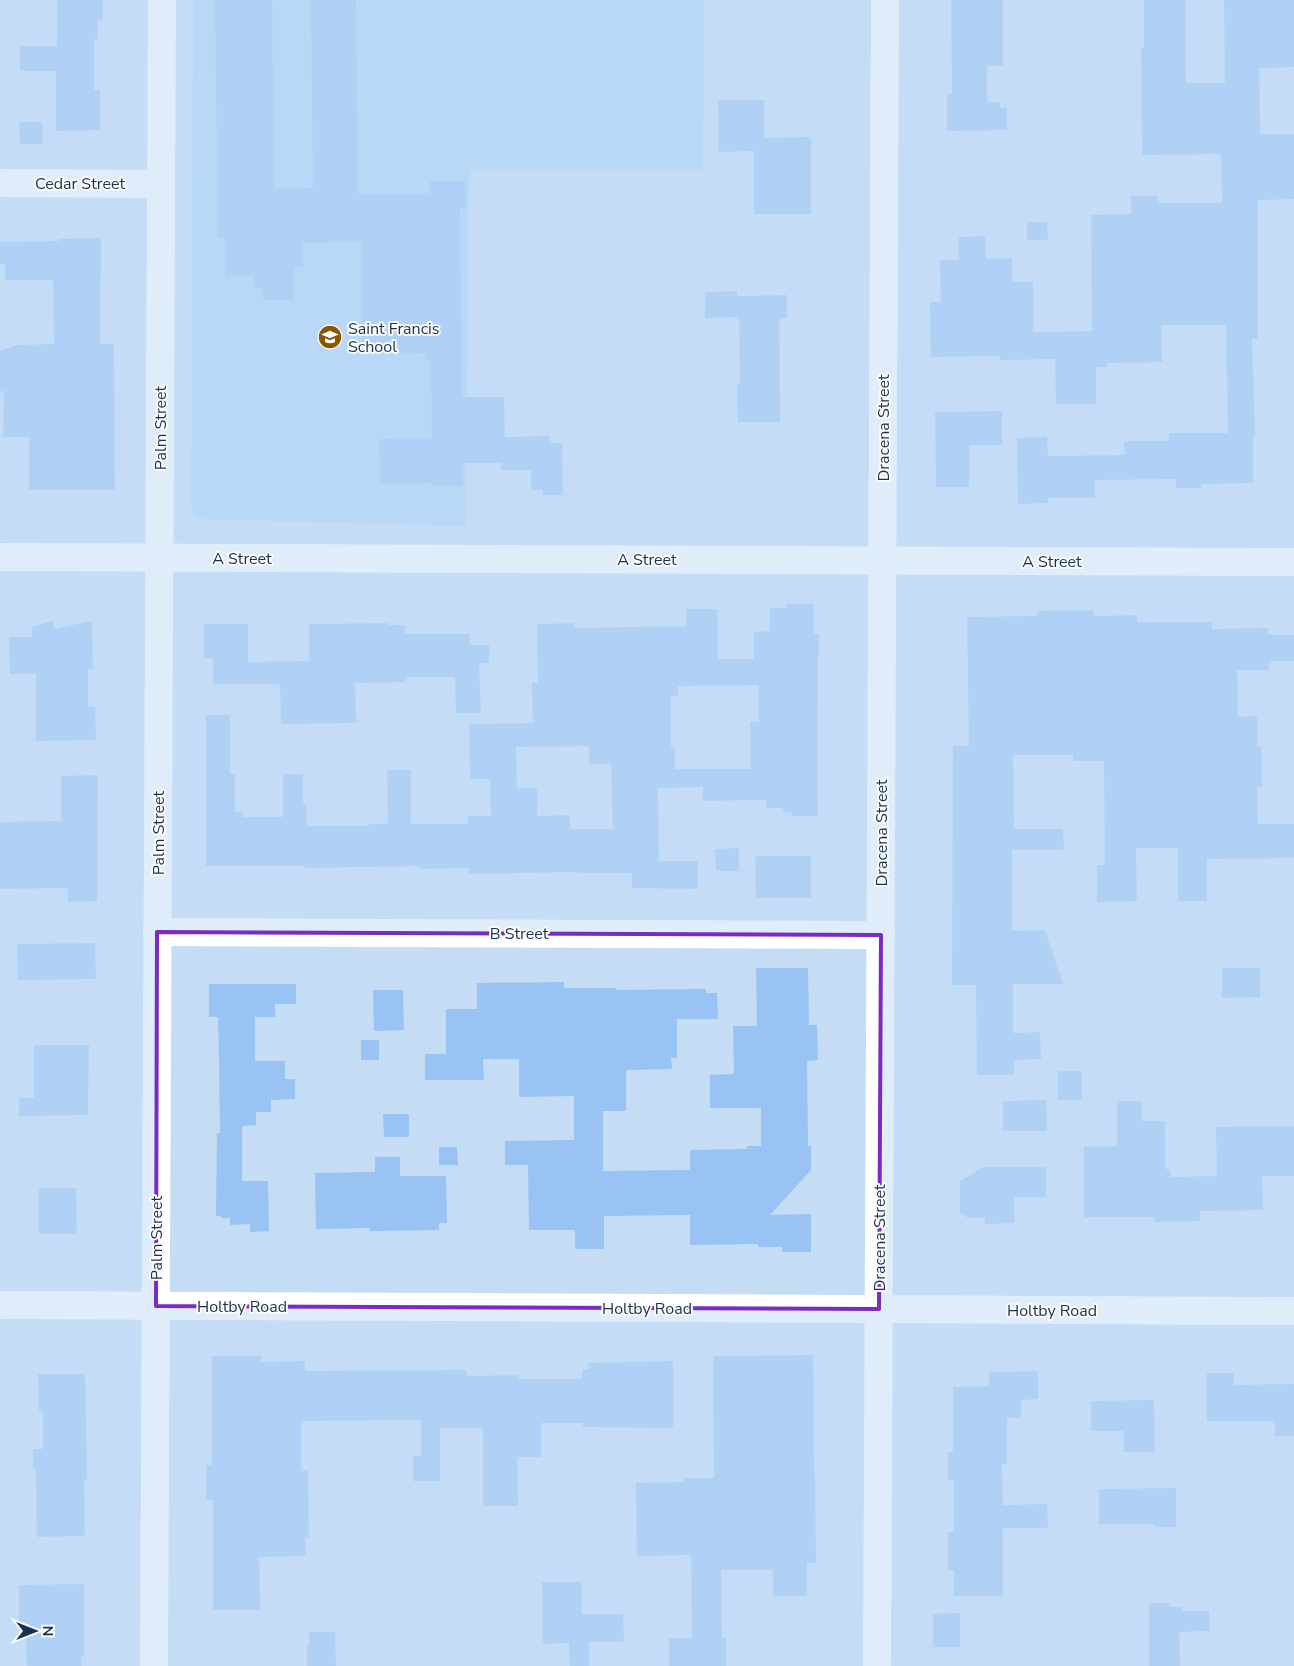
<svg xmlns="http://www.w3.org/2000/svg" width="1294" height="1666" viewBox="0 0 1294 1666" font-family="'Nunito Sans',sans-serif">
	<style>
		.built { fill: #acd2fb }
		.building { fill: #98c3f3; fill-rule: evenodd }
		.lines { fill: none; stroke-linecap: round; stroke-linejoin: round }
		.minor { stroke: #fff; stroke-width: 28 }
		.tertiary { stroke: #fff; stroke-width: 28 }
		.marked { fill: none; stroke: #7b2cbf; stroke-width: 4; stroke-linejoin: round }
		.labels { text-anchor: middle; stroke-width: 4; stroke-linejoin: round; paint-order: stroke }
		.street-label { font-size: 16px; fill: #1a324b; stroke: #fafafa }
		.poi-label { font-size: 16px; fill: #1a324b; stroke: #fafafa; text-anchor: start }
	</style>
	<rect width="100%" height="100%" fill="#c5dcf5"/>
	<polygon class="built" points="193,0 704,0 703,169 469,169 466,526 197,519 191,505"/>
	<g class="building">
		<polygon points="57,0 103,0 103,19 98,20 98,39 94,39 94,90 100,90 100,130 56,131 56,71 20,71 20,46 57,46"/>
		<polygon points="215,0 272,0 274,189 313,188 311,0 356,0 358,194 430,193 430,181 465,181 466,209 460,208 462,397 504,397 505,437 549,436 549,443 562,443 563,495 543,495 543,490 531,490 531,470 501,470 501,463 463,463 463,486 433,486 433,483 380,484 379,439 432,438 431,361 426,361 425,353 362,354 361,242 303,243 303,267 294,267 294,300 263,300 263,288 255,288 254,276 225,277 225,238 218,238"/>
		<polygon points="951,0 1003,0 1003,66 987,66 987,102 1000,102 1000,108 1007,107 1007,130 947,131 947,94 952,94"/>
		<polygon points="1144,0 1185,0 1186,83 1225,83 1224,0 1294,0 1294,67 1259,68 1260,134 1294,134 1294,199 1258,200 1258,339 1252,339 1255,437 1253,437 1253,483 1202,484 1202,488 1176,488 1176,479 1095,480 1095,498 1048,498 1048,503 1018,504 1017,438 1047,437 1048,456 1125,455 1124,441 1169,441 1169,433 1228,433 1226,325 1161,325 1162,362 1107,363 1107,367 1096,367 1096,404 1056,404 1055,359 1000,360 1000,356 931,357 930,302 941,302 940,260 959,260 959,237 985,236 986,259 1012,258 1012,282 1033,282 1033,332 1092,331 1091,215 1131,214 1131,196 1157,196 1157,203 1222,203 1221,154 1142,155 1141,48 1144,48"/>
		<polygon points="718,100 764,100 764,138 811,137 811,214 754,214 754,151 719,152"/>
		<polygon points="19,122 42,122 43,144 20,144"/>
		<polygon points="1027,222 1047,222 1048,240 1027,240"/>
		<polygon points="101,238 101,276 100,276 100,344 114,344 115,490 29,490 29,437 3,437 4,390 0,392 0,351 17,345 54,344 53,280 5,280 5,264 0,264 0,242 59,241 59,239"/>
		<polygon points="737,291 737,296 787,295 787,318 779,318 780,422 738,422 737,384 740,384 739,317 705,318 705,292"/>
		<polygon points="1002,411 1002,445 969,445 969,487 936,487 935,412"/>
		<path d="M787,604H813L814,634H819V656H818V704H817L818,816H792V812H783V808H766V800L703,801V787L658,788L659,861H698V889L632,888V873H578V872L469,874V868L420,869V866L305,868V866H206V715H230V774H235V812H243V817H283V774H303V804H306L307,826H369V824H388L387,770H411V824H468V816H491L490,779H470L469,724L533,723L532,683H538L537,624L574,623V628L686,626V609H717L718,659H754V632L770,631V608H787ZM759,685V722H750L751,769H675V747H671V696H678V686ZM589,746V764H611L613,829H570V815L537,816V788H517L516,747Z"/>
		<polygon points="1094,610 1094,616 1137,615 1137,622 1212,622 1212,629 1268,628 1268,635 1294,635 1294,661 1269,661 1269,670 1237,670 1238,717 1257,716 1257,746 1261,746 1262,787 1257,787 1258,824 1294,824 1294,858 1207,859 1207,901 1178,901 1178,848 1136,848 1137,901 1097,902 1097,865 1105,865 1104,761 1073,761 1073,755 1013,755 1014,829 1063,829 1064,850 1012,850 1012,931 1045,930 1063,984 1013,984 1013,1033 1040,1032 1041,1059 1014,1060 1014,1075 977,1075 976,985 952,985 953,746 969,746 967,617 1037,616 1037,611"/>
		<polygon points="54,620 54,629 92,621 93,669 88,669 88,707 95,707 96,740 36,741 36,673 10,674 9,637 32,637 32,627"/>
		<polygon points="388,623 388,625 405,625 405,634 470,634 470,645 489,645 489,663 479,663 481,713 456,713 455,677 405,677 405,682 355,683 356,723 281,724 280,684 213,684 213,658 204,659 204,624 248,624 248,662 309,661 309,624"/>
		<polygon points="98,775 97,901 68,902 68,888 0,889 0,822 61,821 61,776"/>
		<polygon points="739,848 739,871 716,871 715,849"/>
		<polygon points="755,856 811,856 811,898 756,898"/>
		<polygon points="95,943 96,979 18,980 17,944"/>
		<polygon points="756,968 808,968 809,1025 817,1025 818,1060 807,1061 808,1146 811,1146 811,1170 770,1215 811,1214 811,1252 782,1252 782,1247 758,1247 758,1244 690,1245 690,1215 604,1216 604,1249 575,1249 575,1230 529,1230 528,1165 505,1165 505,1141 574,1140 574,1096 519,1097 519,1059 483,1059 484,1080 425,1080 425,1054 446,1054 446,1009 477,1009 477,983 564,982 564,988 616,988 616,990 706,989 706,993 717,993 718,1019 677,1019 677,1058 671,1058 672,1069 626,1070 626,1111 603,1111 603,1171 690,1170 690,1150 747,1149 747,1146 761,1146 761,1108 710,1108 710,1075 734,1074 733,1026 757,1026"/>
		<polygon points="1222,968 1260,968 1260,997 1222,998"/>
		<polygon points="209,984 296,984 296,1004 275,1004 275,1017 255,1017 255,1061 285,1061 285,1079 295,1079 295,1099 271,1100 271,1112 256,1112 256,1125 242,1126 242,1181 268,1181 269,1231 250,1232 250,1224 230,1225 230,1218 221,1218 221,1216 216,1216 217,1133 220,1133 219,1060 218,1017 209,1017"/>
		<polygon points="373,990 403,990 404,1030 374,1031"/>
		<rect x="361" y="1040" width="18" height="20"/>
		<polygon points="34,1045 89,1045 88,1115 19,1116 19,1098 34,1098"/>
		<rect x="1058" y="1071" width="24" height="29"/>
		<polygon points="1046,1100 1047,1131 1003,1131 1003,1101"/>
		<polygon points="1117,1101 1141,1101 1142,1121 1165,1121 1165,1169 1170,1169 1171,1177 1217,1176 1216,1127 1294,1126 1294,1176 1262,1176 1263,1210 1200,1211 1200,1221 1155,1222 1155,1217 1084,1217 1084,1147 1117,1146"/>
		<polygon points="383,1114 409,1114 409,1137 384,1137"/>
		<polygon points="439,1147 457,1147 458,1165 439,1165"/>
		<polygon points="375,1157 400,1157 400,1176 446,1176 447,1223 439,1223 439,1230 369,1231 370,1228 316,1229 315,1173 375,1172"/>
		<polygon points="983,1167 1046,1167 1046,1197 1014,1197 1014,1223 985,1224 985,1218 968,1218 960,1212 960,1181"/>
		<polygon points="39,1188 76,1188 77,1234 39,1234"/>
		<polygon points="813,1355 814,1473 815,1473 816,1563 807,1563 807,1596 773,1596 773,1570 721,1570 722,1638 726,1638 726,1666 669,1666 669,1638 692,1638 691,1555 637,1556 636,1483 684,1482 684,1478 714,1478 713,1356"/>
		<polygon points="212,1356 261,1356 261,1362 305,1361 305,1371 466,1370 466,1376 517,1375 517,1379 582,1379 582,1370 589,1369 588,1363 673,1361 673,1428 583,1427 583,1423 541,1423 541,1457 517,1457 518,1506 483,1506 483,1428 440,1428 440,1481 413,1481 413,1456 421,1456 421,1420 301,1421 301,1471 308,1471 309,1538 305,1538 306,1556 259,1557 260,1610 213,1610 213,1500 206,1500 206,1465 212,1465"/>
		<polygon points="1038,1371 1038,1399 1021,1400 1021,1418 1007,1418 1007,1464 1002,1464 1003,1505 1047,1504 1048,1528 1003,1528 1003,1596 954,1596 954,1570 948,1570 948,1532 954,1532 954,1480 948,1480 948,1452 953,1452 953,1387 989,1386 989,1372"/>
		<polygon points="1207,1373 1234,1373 1234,1385 1294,1384 1294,1436 1275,1436 1275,1421 1207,1421"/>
		<polygon points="38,1374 85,1374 87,1479 84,1479 85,1536 37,1537 36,1469 33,1469 33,1449 43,1449 43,1411 39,1411"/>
		<polygon points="1154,1400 1155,1452 1124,1452 1124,1431 1091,1431 1091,1401"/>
		<polygon points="1176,1488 1176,1527 1154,1527 1154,1524 1099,1524 1099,1489"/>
		<polygon points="542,1582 581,1582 582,1614 623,1614 624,1642 589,1642 589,1666 570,1666 569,1643 543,1644"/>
		<polygon points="84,1584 84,1657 81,1657 81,1666 27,1666 26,1630 19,1630 19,1585"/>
		<polygon points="1149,1603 1170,1603 1170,1607 1182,1607 1182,1611 1209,1611 1210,1631 1179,1632 1180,1666 1149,1666"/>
		<polygon points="960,1613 960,1647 933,1647 933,1614"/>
		<polygon points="309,1632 335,1632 336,1666 307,1666 307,1646 309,1646"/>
	</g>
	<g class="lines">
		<g class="minor">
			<polyline points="0,183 161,184"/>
			<polyline points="157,932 881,935"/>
			<polyline points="0,1305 1294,1311"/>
			<polyline points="877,1666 885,0"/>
		</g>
		<g class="tertiary">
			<polyline points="0,557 1294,562"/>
			<polyline points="154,1666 162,0"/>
		</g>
	</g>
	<path d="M0 0H1294V1666H0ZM157,932L881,935L879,1309L156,1306Z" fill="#c5dcf5" fill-opacity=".55" fill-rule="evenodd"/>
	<path class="marked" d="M157,932L881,935L879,1309L156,1306Z"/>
	<defs>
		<g id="school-disc" transform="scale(1.25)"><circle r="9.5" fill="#895700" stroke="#fafafa"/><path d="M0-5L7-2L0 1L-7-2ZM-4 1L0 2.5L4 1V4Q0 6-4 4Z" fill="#fff"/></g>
	</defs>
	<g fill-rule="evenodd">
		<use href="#school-disc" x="330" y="337"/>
	</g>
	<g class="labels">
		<g class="street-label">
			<text x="80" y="189">Cedar Street</text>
			<text transform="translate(160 428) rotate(-90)" y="6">Palm Street</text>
			<text transform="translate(883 428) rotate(-90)" y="6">Dracena Street</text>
			<text x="242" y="564">A Street</text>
			<text x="647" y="565">A Street</text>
			<text x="1052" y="567">A Street</text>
			<text transform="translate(158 833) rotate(-90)" y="6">Palm Street</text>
			<text transform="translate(881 833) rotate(-90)" y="6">Dracena Street</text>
			<text x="519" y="939">B Street</text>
			<text transform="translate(156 1238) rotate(-90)" y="6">Palm Street</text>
			<text transform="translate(879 1238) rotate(-90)" y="6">Dracena Street</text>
			<text x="242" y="1312">Holtby Road</text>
			<text x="647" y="1314">Holtby Road</text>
			<text x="1052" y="1316">Holtby Road</text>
		</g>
		<g class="poi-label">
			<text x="348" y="334">Saint Francis<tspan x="348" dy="18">School</tspan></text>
		</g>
	</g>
	<g transform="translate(35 1631) rotate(90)" stroke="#fafafa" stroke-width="4" paint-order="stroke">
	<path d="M0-4L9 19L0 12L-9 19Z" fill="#1a324b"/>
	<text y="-8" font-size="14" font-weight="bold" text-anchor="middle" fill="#1a324b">N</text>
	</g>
</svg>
